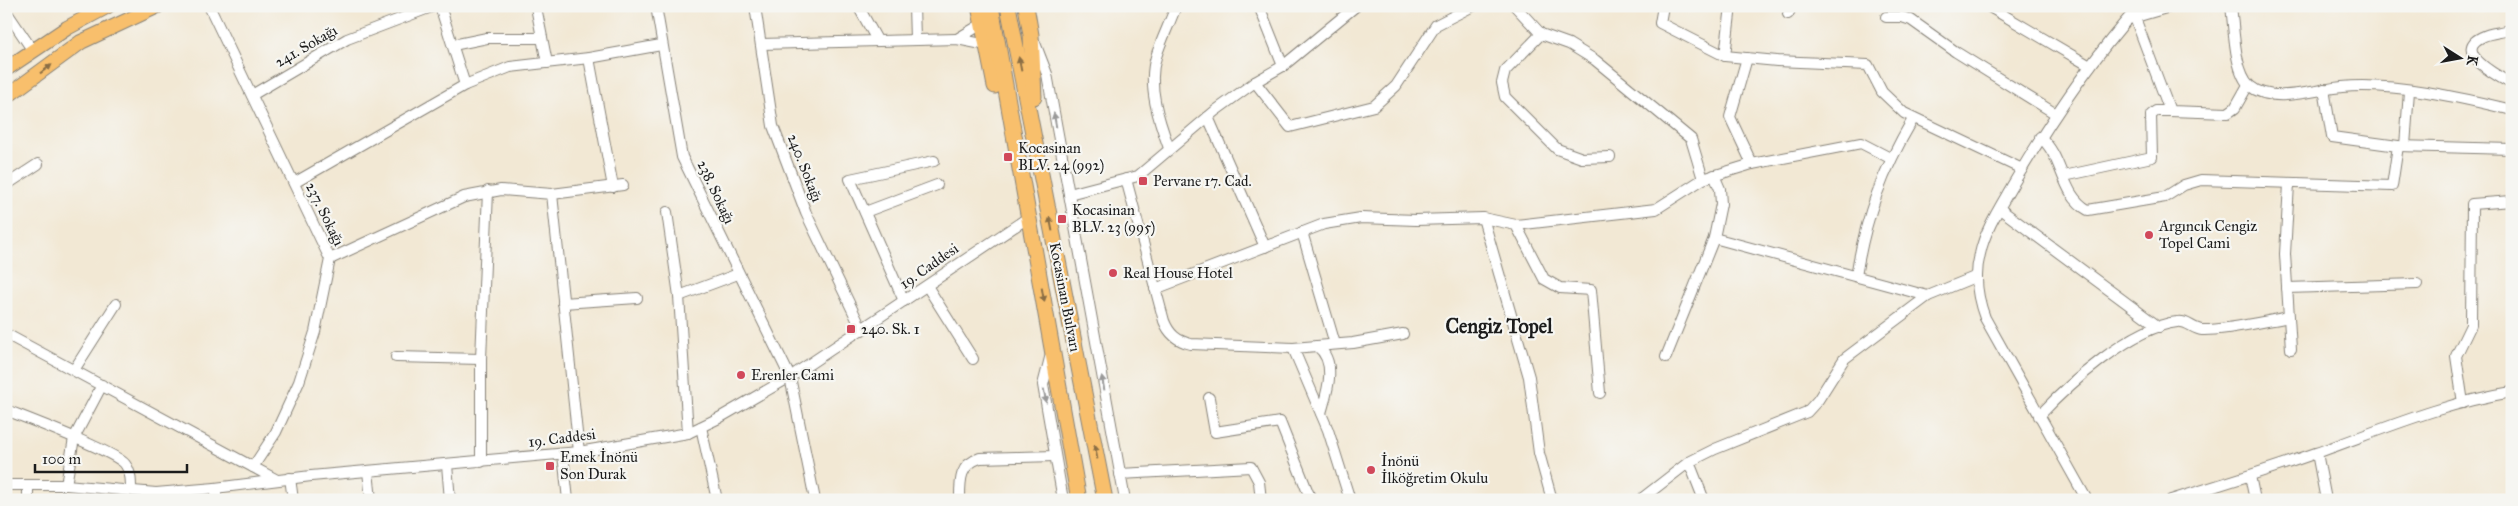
<svg xmlns="http://www.w3.org/2000/svg" width="2518" height="506" viewBox="0 0 2518 506" font-family="'IM FELL Great Primer',serif">
	<style>
		.lines { fill: none; stroke-linecap: round; stroke-linejoin: round }
		.minor-casing { stroke: #878278; stroke-width: 12 }
		.major-casing { stroke: #878278; stroke-width: 16 }
		.highway-casing { stroke: #878278; stroke-width: 17 }
		.minor { stroke: #fff; stroke-width: 10 }
		.major { stroke: #f8bf6c; stroke-width: 14 }
		.highway { stroke: #f8bf6c; stroke-width: 15 }
		.oneway { fill: #8a6e44 }
		.oneway2 { fill: #999 }
		.poi-dot { fill: #d1495b; stroke: #f6f6f2; stroke-width: 2 }
		.labels { text-anchor: middle; stroke-width: 4.5; stroke-linejoin: round; paint-order: stroke }
		.street-label { font-size: 15px; fill: #1c1c1c; stroke: #f6f6f2 }
		.poi-label { font-size: 15px; fill: #1c1c1c; stroke: #f6f6f2; text-anchor: start }
		.district-label { font-size: 20px; font-weight: bold; fill: #1c1c1c; stroke: #f6f6f2 }
	</style>
	<rect width="100%" height="100%" fill="#f6f6f2"/>
	<filter id="ink" filterUnits="userSpaceOnUse"><feTurbulence type="fractalNoise" baseFrequency=".02" numOctaves="2"/><feDisplacementMap in="SourceGraphic" scale="10" xChannelSelector="R" yChannelSelector="G"/><feConvolveMatrix kernelMatrix="1 2 1 2 8 2 1 2 1" color-interpolation-filters="sRGB"/></filter>
	<filter id="wash" filterUnits="userSpaceOnUse"><feTurbulence type="fractalNoise" baseFrequency=".0096" numOctaves="4" result="noise"/><feDisplacementMap in="SourceGraphic" scale="20" xChannelSelector="R" yChannelSelector="G"/><feGaussianBlur stdDeviation="1.12" result="paint"/><feColorMatrix in="noise" values="0 0 0 0 0 0 0 0 0 0 0 0 0 0 0 0 0 1.4 0 .05"/><feComposite in="paint" operator="in"/></filter>
	<g filter="url(#wash)">
		<rect width="100%" height="100%" fill="#f2e8d4"/>
	</g>
	<g filter="url(#ink)">
		<g class="lines">
			<g class="minor-casing">
				<g id="minor">
					<polyline points="209,6 330,259 315,332 299,382 276,432 253,467"/>
					<polyline points="440,6 465,85"/>
					<polyline points="656,6 682,157 790,377 815,500"/>
					<polyline points="755,6 773,126 806,213 862,330"/>
					<polyline points="858,6 877,40"/>
					<polyline points="914,6 915,39"/>
					<polyline points="1259,6 1283,66"/>
					<polyline points="1515,6 1541,34 1569,44 1595,60 1691,139 1703,179"/>
					<polyline points="1663,6 1660,23 1725,56 1777,61 1868,65 1882,92 1904,113 2022,169"/>
					<polyline points="1988,6 2090,66"/>
					<path d="M2231,6C2234,27 2234,72 2250,86C2272,105 2317,89 2342,87C2392,82 2463,98 2512,110"/>
					<polyline points="536,7 547,63"/>
					<polyline points="6,11 33,51"/>
					<polyline points="1788,14 1792,6"/>
					<polyline points="1886,17 1902,17 1911,20 1956,52 2056,114"/>
					<polyline points="2135,18 2170,111 2228,113 2235,108 2248,85"/>
					<polyline points="2129,19 2173,6"/>
					<path d="M2512,29C2502,33 2491,32 2482,37C2450,52 2501,78 2512,84"/>
					<polyline points="1541,34 1505,71 1502,83 1505,97 1557,149 1582,158 1610,157"/>
					<polyline points="957,39 982,24"/>
					<polyline points="1035,43 1047,74 1125,500"/>
					<polyline points="761,44 957,39 987,45"/>
					<polyline points="453,45 487,38 542,38"/>
					<polyline points="1725,56 1731,6"/>
					<polyline points="589,58 613,187"/>
					<polyline points="1747,58 1730,117 1752,164"/>
					<polyline points="1255,82 1290,127 1374,106 1396,86 1436,25 1473,6"/>
					<polyline points="2324,89 2332,137 2398,146 2512,149"/>
					<polyline points="252,95 347,39 434,6"/>
					<polyline points="1208,117 1265,247"/>
					<path d="M2040,137C2064,157 2060,194 2088,210L2165,197L2184,185L2201,180L2392,186L2398,146"/>
					<polyline points="2405,146 2409,91"/>
					<path d="M1169,148C1159,121 1147,86 1156,57C1161,40 1170,23 1176,6"/>
					<polyline points="2064,176 2152,157 2151,115 2156,111 2170,111"/>
					<path d="M1126,179L1164,321C1169,334 1177,341 1191,344L1293,348L1353,343L1403,334"/>
					<polyline points="294,183 465,85 510,67 589,58 661,45"/>
					<polyline points="2289,184 2285,254 2291,349"/>
					<polyline points="6,185 38,164"/>
					<polyline points="552,194 623,185"/>
					<polyline points="1069,194 1138,176 1215,111 1255,82 1283,66 1356,6"/>
					<polyline points="2000,209 2159,327"/>
					<polyline points="667,212 679,296 688,433"/>
					<polyline points="865,212 937,185"/>
					<polyline points="1483,218 1529,377 1539,453 1552,500"/>
					<polyline points="1516,225 1656,209 1703,179 1752,164 1861,143 1890,158"/>
					<polyline points="1302,232 1335,344"/>
					<polyline points="1714,238 1928,296 1977,276"/>
					<polyline points="330,259 464,197 501,190 552,194 579,452"/>
					<path d="M1856,276C1866,215 1882,172 1913,119"/>
					<polyline points="927,286 973,359"/>
					<polyline points="2287,288 2417,284"/>
					<polyline points="1155,289 1324,224 1361,218 1416,220 1483,218 1516,225 1544,279 1560,288 1591,290 1600,393"/>
					<polyline points="679,296 738,274"/>
					<polyline points="904,301 850,179 934,161"/>
					<polyline points="563,303 637,298"/>
					<polyline points="6,334 277,480"/>
					<path d="M1317,346C1338,362 1327,392 1321,413"/>
					<polyline points="1293,348 1328,430 1350,500"/>
					<polyline points="1051,354 1043,385 1063,500"/>
					<polyline points="396,357 481,359"/>
					<polyline points="1666,357 1714,238 1721,204 1720,189 1714,175"/>
					<polyline points="74,370 116,304"/>
					<polyline points="1209,398 1215,432 1280,422 1311,500"/>
					<polyline points="2463,403 2456,356 2471,325 2472,204 2512,201"/>
					<path d="M6,410C26,418 116,452 125,464C131,472 131,481 131,490"/>
					<path d="M2039,416C2069,384 2132,327 2177,322C2186,320 2193,329 2202,330C2223,331 2266,321 2289,317"/>
					<polyline points="701,427 717,500"/>
					<polyline points="2317,453 2326,500"/>
					<polyline points="563,454 568,500"/>
					<polyline points="481,462 481,359 488,191"/>
					<polyline points="1689,462 1704,500"/>
					<polyline points="447,465 450,500"/>
					<polyline points="368,471 371,500"/>
					<polyline points="1120,474 1251,467 1259,482 1261,500"/>
					<polyline points="2250,476 2255,500"/>
					<polyline points="290,478 293,500"/>
					<polyline points="6,485 66,485 156,493 215,488 311,476 579,452 688,433 719,418 790,377 1029,217"/>
					<polyline points="66,485 74,438 102,385"/>
					<polyline points="28,486 28,500"/>
					<polyline points="215,488 217,500"/>
					<path d="M960,500C960,481 959,465 980,458L1055,456"/>
					<polyline points="1640,500 1689,462 1715,449 1807,412 1818,400 1844,359 1928,296"/>
					<path d="M2087,500L1985,318C1977,297 1974,276 1980,254C1985,230 2000,207 2012,186C2049,122 2090,61 2139,6"/>
					<path d="M2171,500C2220,485 2268,470 2316,453C2381,430 2443,403 2512,392"/>
				</g>
			</g>
			<g class="major-casing">
				<g id="major">
					<polyline points="6,69 67,28 108,6"/>
					<polyline points="6,97 81,42 158,6"/>
				</g>
			</g>
			<g class="highway-casing">
				<g id="highway">
					<polyline points="979,6 995,86"/>
					<polyline points="991,6 1079,500"/>
					<polyline points="1008,6 1105,500"/>
					<polyline points="1026,6 1031,35 1034,97"/>
				</g>
			</g>
			<use href="#minor" class="minor"/>
			<use href="#major" class="major"/>
			<use href="#highway" class="highway"/>
		</g>
		<defs><path id="oneway-solid" d="M-6-.8H1V-3.2L6.5 0L1 3.2V.8H-6Z" transform="scale(1.25)"/></defs>
		<g class="oneway">
			<use href="#oneway-solid" transform="translate(1020 64) rotate(-101)"/>
			<use href="#oneway-solid" transform="translate(46 69) rotate(-36)"/>
			<use href="#oneway-solid" transform="translate(1051 224) rotate(-101)"/>
			<use href="#oneway-solid" transform="translate(1043 295) rotate(80)"/>
			<use href="#oneway-solid" transform="translate(1096 452) rotate(-101)"/>
		</g>
		<g class="oneway2">
			<use href="#oneway-solid" transform="translate(1055 120) rotate(-100)"/>
			<use href="#oneway-solid" transform="translate(1103 383) rotate(-101)"/>
			<use href="#oneway-solid" transform="translate(1045 396) rotate(80)"/>
		</g>
	</g>
	<g class="poi-dot">
		<rect x="1003" y="152" width="10" height="10" rx="2.5"/>
		<rect x="1138" y="176" width="10" height="10" rx="2.5"/>
		<rect x="1057" y="214" width="10" height="10" rx="2.5"/>
		<circle cx="2149" cy="235" r="5"/>
		<circle cx="1113" cy="273" r="5"/>
		<rect x="846" y="324" width="10" height="10" rx="2.5"/>
		<circle cx="741" cy="375" r="5"/>
		<rect x="545" y="461" width="10" height="10" rx="2.5"/>
		<circle cx="1371" cy="470" r="5"/>
	</g>
	<g class="labels">
		<g class="street-label">
			<text transform="translate(306 46) rotate(-30)" y="5">241. Sokağı</text>
			<text transform="translate(805 168) rotate(69)" y="5">240. Sokağı</text>
			<text transform="translate(716 192) rotate(65)" y="5">238. Sokağı</text>
			<text transform="translate(325 214) rotate(64)" y="5">237. Sokağı</text>
			<text transform="translate(929 266) rotate(-35)" y="5">19. Caddesi</text>
			<text transform="translate(1065 297) rotate(79)" y="5">Kocasinan Bulvarı</text>
			<text transform="translate(562 438) rotate(-7)" y="5">19. Caddesi</text>
		</g>
		<g class="poi-label">
			<text x="1018" y="153">Kocasinan<tspan x="1018" dy="17">BLV. 24 (992)</tspan></text>
			<text x="1153" y="186">Pervane 17. Cad.</text>
			<text x="1072" y="215">Kocasinan<tspan x="1072" dy="17">BLV. 23 (995)</tspan></text>
			<text x="2159" y="231">Argıncık Cengiz<tspan x="2159" dy="17">Topel Cami</tspan></text>
			<text x="1123" y="278">Real House Hotel</text>
			<text x="861" y="334">240. Sk. 1</text>
			<text x="751" y="380">Erenler Cami</text>
			<text x="560" y="462">Emek İnönü<tspan x="560" dy="17">Son Durak</tspan></text>
			<text x="1381" y="466">İnönü<tspan x="1381" dy="17">İlköğretim Okulu</tspan></text>
		</g>
		<g class="district-label">
			<text x="1499" y="333">Cengiz Topel</text>
		</g>
	</g>
	<rect width="2518" height="506" fill="none" stroke="#f6f6f2" stroke-width="25"/>
	<g transform="translate(2460 58) rotate(101)" stroke="#f6f6f2" stroke-width="4" paint-order="stroke">
	<path d="M0-4L9 19L0 12L-9 19Z" fill="#1c1c1c"/>
	<text y="-8" font-size="14" font-weight="bold" text-anchor="middle" fill="#1c1c1c">K</text>
	</g>
	<path d="M35 464v8h152v-8" fill="none" stroke="#1c1c1c" stroke-width="2.5"/>
	<text x="42" y="464" font-size="15" fill="#1c1c1c" stroke="#f6f6f2" stroke-width="4" paint-order="stroke">100 m</text>
</svg>
